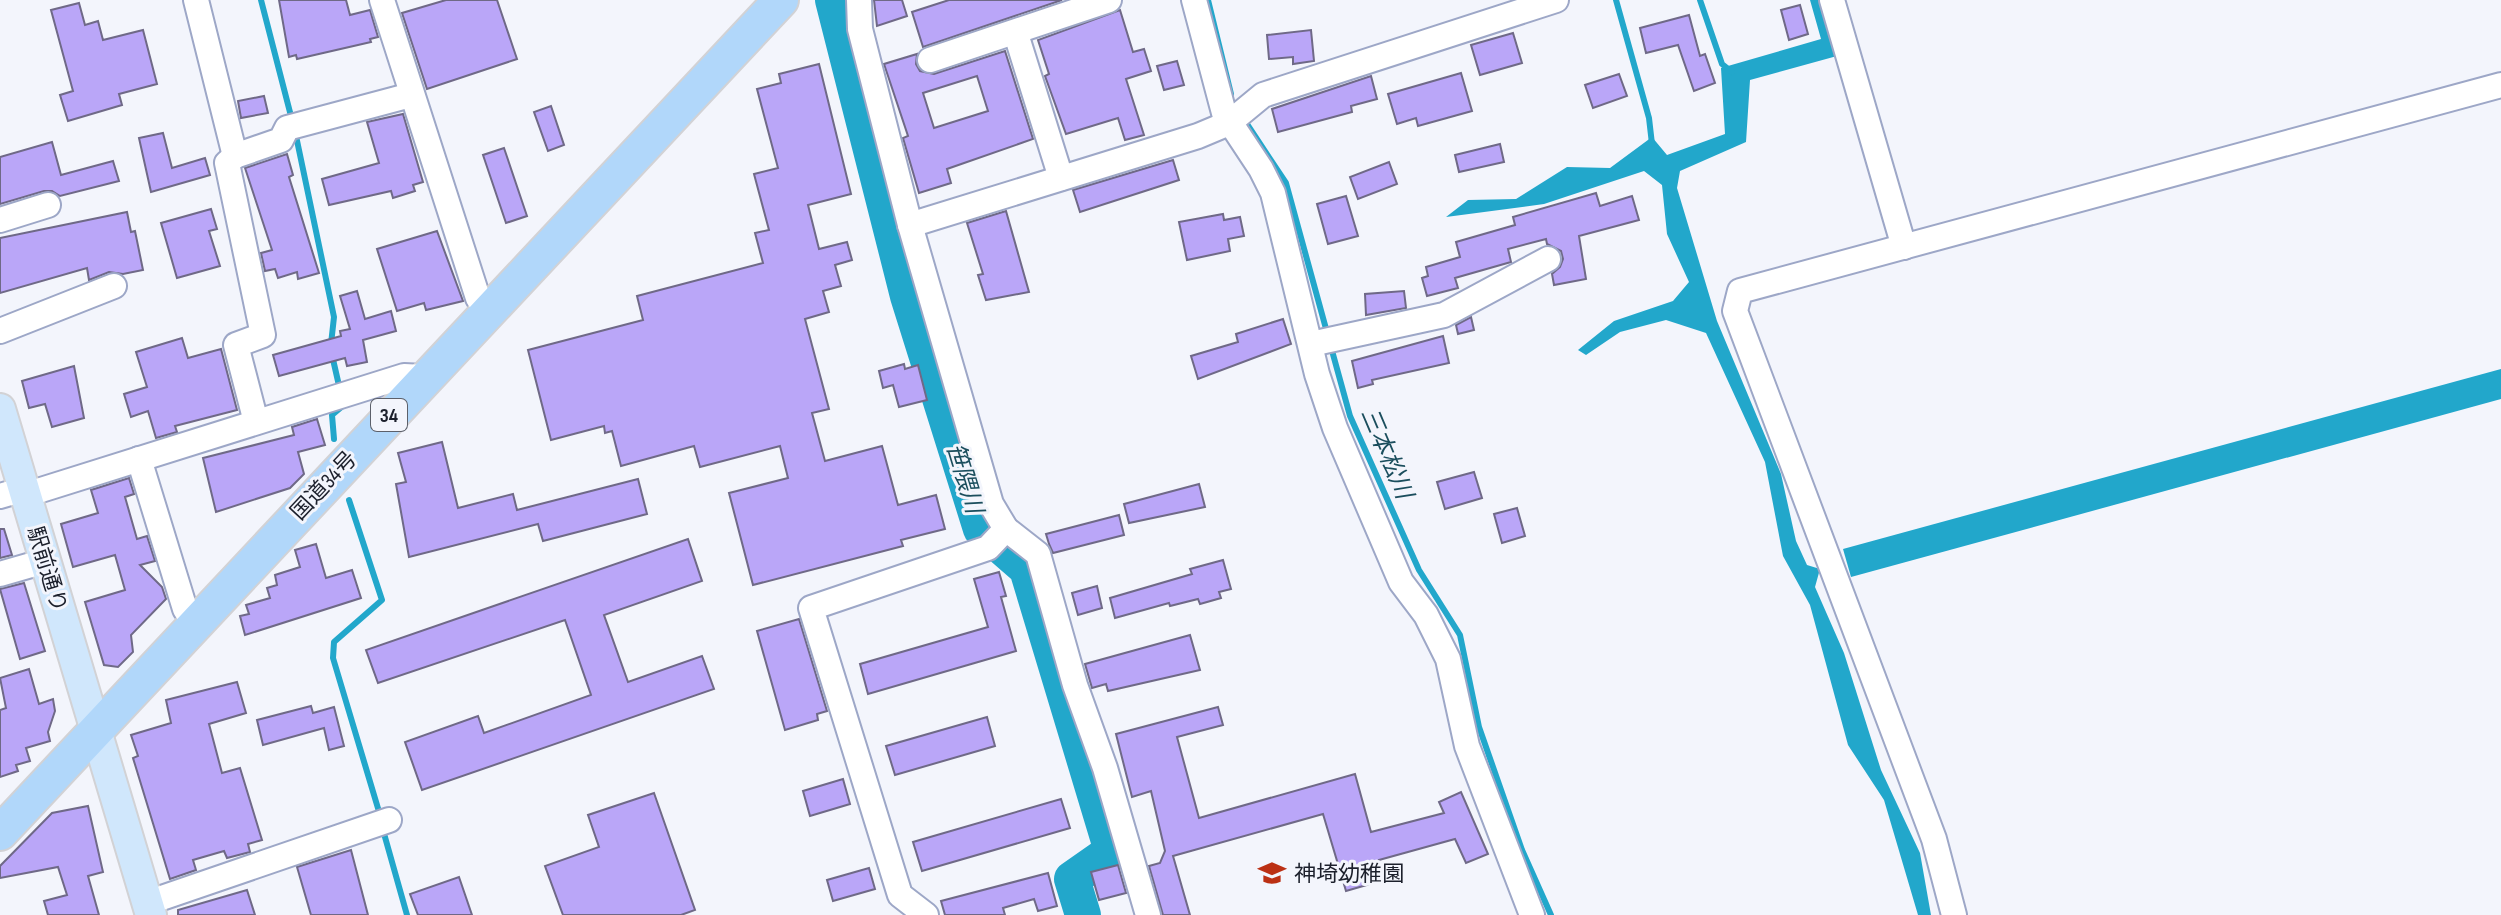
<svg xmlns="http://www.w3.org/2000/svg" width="2501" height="915" viewBox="0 0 2501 915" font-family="'Sofia Sans Condensed','Noto Sans JP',sans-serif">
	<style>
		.water { fill: #22a7cb }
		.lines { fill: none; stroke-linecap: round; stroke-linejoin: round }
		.stream { stroke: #22a7cb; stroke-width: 6 }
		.river { stroke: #22a7cb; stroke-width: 36 }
		.building { fill: #baa6f8; stroke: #6f6987; stroke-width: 2; fill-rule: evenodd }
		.minor-casing { stroke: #9da7c7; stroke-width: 28 }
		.major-casing { stroke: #d2d2d5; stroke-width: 34 }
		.highway-casing { stroke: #d2d2d5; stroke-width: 38 }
		.minor { stroke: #fff; stroke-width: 24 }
		.major { stroke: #d0e7fc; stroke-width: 30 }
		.highway { stroke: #b1d7fa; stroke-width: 34 }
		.labels { text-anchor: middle; stroke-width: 6; stroke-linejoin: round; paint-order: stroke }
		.shield { fill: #f3f5fc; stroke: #5c606a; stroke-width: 2 }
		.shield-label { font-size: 20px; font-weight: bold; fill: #1c202c }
		.street-label { font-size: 22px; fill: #1c202c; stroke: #f3f5fc }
		.poi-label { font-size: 22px; fill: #1c202c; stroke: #f3f5fc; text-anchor: start }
		.water-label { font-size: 24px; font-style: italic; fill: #1b4e5d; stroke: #f3f5fc }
	</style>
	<rect width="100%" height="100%" fill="#f3f5fc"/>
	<g class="water">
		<polygon points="1810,0 1821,0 1837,56 1750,80 1746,142 1680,171 1677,188 1717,321 1781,474 1796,541 1807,565 1820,569 1815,587 1844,653 1881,770 1920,853 1931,915 1918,915 1884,800 1848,745 1810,605 1783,556 1765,462 1706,333 1666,320 1620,332 1586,355 1578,350 1614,321 1673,301 1689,282 1667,234 1662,185 1644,171 1544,204 1446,217 1468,200 1516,199 1567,167 1610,168 1652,137 1667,155 1725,134 1721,68 1821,39"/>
		<polygon points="2501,369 2501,399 1851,577 1843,549"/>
	</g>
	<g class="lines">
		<g class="stream">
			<polyline points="261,0 292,120"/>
			<polyline points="1208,0 1231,94"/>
			<polyline points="1616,0 1649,118 1652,144"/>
			<polyline points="1700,0 1722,64 1732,72"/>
			<polyline points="1243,118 1286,183 1328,336"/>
			<polyline points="295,131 334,317 331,344"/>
			<polyline points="1331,347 1350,416 1419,570 1460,635 1479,727 1522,850 1551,915"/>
			<polyline points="332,355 340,390"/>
			<polyline points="334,439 332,415 345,404"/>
			<polyline points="349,500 382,600 334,642 333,658 380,815"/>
			<polyline points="383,830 407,915"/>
		</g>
		<polyline class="river" points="833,0 908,296 981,529 1027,569 1112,851 1072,879 1083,915"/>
	</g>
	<g class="building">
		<polygon points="279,0 346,0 350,15 370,10 378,37 370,39 371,42 297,59 296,55 289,57"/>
		<polygon points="446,0 497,0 517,59 427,89 402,13"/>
		<polygon points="874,0 902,0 907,16 877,26"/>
		<polygon points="949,0 1062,0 923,47 912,12"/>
		<polygon points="79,3 85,25 98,21 103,40 143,30 157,84 119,94 122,105 68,121 60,95 73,91 51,10"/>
		<polygon points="1800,5 1808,34 1789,40 1781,10"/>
		<polygon points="1120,10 1133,52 1144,49 1151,71 1126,79 1144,135 1125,140 1118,118 1066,134 1045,76 1049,74 1038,40"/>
		<polygon points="1689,15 1700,56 1705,54 1715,83 1694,91 1678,45 1646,53 1640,28"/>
		<polygon points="1311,30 1314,61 1293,64 1293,57 1269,59 1267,35"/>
		<polygon points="1513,33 1522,63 1480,75 1471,45"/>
		<path d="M1005,51L1033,139L947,169L951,183L919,193L903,138L908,136L884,64L917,54L916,64L920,71L934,74ZM977,76L988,111L934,128L923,93Z"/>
		<polygon points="1177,61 1184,85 1164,90 1157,66"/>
		<polygon points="819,64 851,194 808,205 819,249 847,242 852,260 835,265 841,286 823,291 829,312 805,319 829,409 812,413 825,461 882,446 898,505 936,495 945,529 901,540 903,546 753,585 729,493 788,478 780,446 700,467 694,446 621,466 612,431 605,433 604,426 551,440 528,350 643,320 637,296 763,263 755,233 769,230 754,174 778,168 757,89 781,83 779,74"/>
		<polygon points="1461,73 1472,111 1418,126 1416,118 1397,124 1388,94"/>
		<polygon points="1619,74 1627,96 1593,108 1585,85"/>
		<polygon points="1371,76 1377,99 1351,106 1352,112 1278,132 1272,109"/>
		<polygon points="264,96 268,113 241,118 238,101"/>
		<polygon points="551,106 564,145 548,151 534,112"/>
		<polygon points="403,114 423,182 413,185 415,191 393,198 391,191 329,205 322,179 379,163 367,122"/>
		<polygon points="163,133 172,168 205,158 210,175 151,192 139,138"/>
		<polygon points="52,142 61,175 113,161 119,181 60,196 52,191 44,191 0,204 0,157"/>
		<polygon points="1500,144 1504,162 1459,172 1455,155"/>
		<polygon points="504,148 527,216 506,223 483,155"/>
		<polygon points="287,154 293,175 289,177 319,273 298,279 297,272 278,278 275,269 265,271 261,253 272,250 245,168"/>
		<polygon points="1173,160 1179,180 1080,212 1073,190"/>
		<polygon points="1389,162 1397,184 1358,199 1350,177"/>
		<polygon points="1596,193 1600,206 1632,196 1639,220 1579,236 1586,279 1554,285 1552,274 1560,267 1563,259 1561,251 1547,244 1546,239 1508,249 1511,262 1455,278 1458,288 1427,296 1422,278 1428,276 1426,267 1460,257 1456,242 1515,225 1513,217"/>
		<polygon points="1346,196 1358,236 1328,244 1317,204"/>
		<polygon points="211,209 217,229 209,231 220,266 177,278 161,223"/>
		<polygon points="1006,211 1029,292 986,300 978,275 983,274 967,223"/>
		<polygon points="127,212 131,232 135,231 143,270 123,274 109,272 89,280 87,268 0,293 0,238"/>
		<polygon points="1223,214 1224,220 1240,217 1244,236 1228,239 1230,251 1187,260 1179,222"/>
		<polygon points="437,231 463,301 426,310 424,303 397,311 377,249"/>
		<polygon points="357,291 365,319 391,311 396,331 363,340 367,362 347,366 345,358 279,376 273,355 341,336 340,331 350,329 340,296"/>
		<polygon points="1404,291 1406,308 1366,315 1365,294"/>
		<polygon points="1471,317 1474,330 1458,334 1456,325"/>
		<polygon points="1283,319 1291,344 1198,379 1191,356 1238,342 1236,334"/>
		<polygon points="1443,336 1449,363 1372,380 1373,384 1358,388 1352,361"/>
		<polygon points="182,338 188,358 221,349 237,410 175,426 177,432 156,438 148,411 131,417 124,394 147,387 136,352"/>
		<polygon points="904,364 905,369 918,365 927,400 899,407 893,385 883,388 879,371"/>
		<polygon points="74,366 84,418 52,427 45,404 29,408 22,381"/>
		<polygon points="317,419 325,445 298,452 304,474 290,488 216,512 203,458 294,435 292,427"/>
		<polygon points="442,442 458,508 513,494 517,510 638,479 647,514 543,541 538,524 409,557 396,484 406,482 398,453"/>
		<polygon points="1474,472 1482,498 1445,509 1437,482"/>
		<polygon points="129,478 134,494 125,497 137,539 147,536 155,561 140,565 162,587 166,599 131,635 133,652 118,667 104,665 85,602 125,590 115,555 73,567 61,524 98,513 91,490"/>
		<polygon points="1199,484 1205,507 1129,523 1124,504"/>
		<polygon points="1517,508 1525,536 1502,543 1494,514"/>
		<polygon points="1119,515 1124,535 1053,553 1049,544 1046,534"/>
		<polygon points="0,529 4,529 12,555 0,558"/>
		<polygon points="688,539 702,581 604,615 628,682 702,656 714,689 422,790 405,742 478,716 484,733 591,695 565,620 378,683 366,650"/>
		<polygon points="316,544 326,578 352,570 361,598 245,635 240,616 249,614 246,605 270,598 267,588 277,585 275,575 300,567 295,550"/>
		<polygon points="1223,560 1231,589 1219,592 1221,598 1200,604 1198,599 1170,606 1169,603 1115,618 1110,598 1192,574 1190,569"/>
		<polygon points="999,572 1006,596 1001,597 1016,651 868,694 860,664 988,627 974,579"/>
		<polygon points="24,583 45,651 20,659 0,589"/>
		<polygon points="1097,586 1102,608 1078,615 1072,593"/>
		<polygon points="799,619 827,711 817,714 818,720 785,730 757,631"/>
		<polygon points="1190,635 1200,670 1108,691 1106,684 1092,688 1085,664"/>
		<polygon points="29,669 39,704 53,699 55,711 48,732 50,741 26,748 30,761 16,765 18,771 0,777 0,710 6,708 0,678"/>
		<polygon points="237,682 246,713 209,724 222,773 240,768 262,840 248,844 250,852 227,858 224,851 193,860 196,870 170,879 133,758 138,756 131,735 171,723 166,700"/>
		<polygon points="311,706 313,713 334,707 344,746 329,750 324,728 263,745 257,720"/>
		<polygon points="1218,707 1223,725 1177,737 1199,818 1355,774 1371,832 1444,813 1439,802 1461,792 1488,854 1466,863 1455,839 1379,860 1384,880 1346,891 1323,814 1173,856 1190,915 1163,915 1149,866 1160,863 1165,851 1151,791 1132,797 1116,734"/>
		<polygon points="987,717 995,746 895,775 886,746"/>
		<polygon points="843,779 850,804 810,816 803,791"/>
		<polygon points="654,793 695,910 681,915 563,915 545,866 599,847 588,815"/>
		<polygon points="1061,799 1070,828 922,871 913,842"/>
		<polygon points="88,806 103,872 88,876 99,915 48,915 44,901 67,895 58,867 0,878 0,866 52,813"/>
		<polygon points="351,850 368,915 311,915 297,867"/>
		<polygon points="1118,865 1126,893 1099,900 1091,872"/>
		<polygon points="869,868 875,889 833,901 827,880"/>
		<polygon points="1048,873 1057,906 1038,911 1034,899 1003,908 1005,915 945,915 941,901"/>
		<polygon points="459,877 472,915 418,915 410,894"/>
		<polygon points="247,890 255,915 178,915 178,910"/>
	</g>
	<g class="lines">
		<g class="minor-casing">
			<g id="minor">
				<polyline points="196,0 235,156 281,140 287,128 411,95"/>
				<polyline points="382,0 478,298 487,310"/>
				<polyline points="859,0 860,29 910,225 991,504 1006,529 1038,554 1075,685 1105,768 1148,915"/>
				<polyline points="1194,0 1224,113 1261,169 1273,193 1317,374 1335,428 1401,582 1426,615 1448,659 1467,746 1532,915"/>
				<polyline points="1832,0 1904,247"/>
				<polyline points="1016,34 1061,178"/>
				<polyline points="930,60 1109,0"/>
				<polyline points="235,156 227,163 263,335 236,345 256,422"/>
				<polyline points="0,220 48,205"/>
				<polyline points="910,225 1198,136 1229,123 1263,95 1556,0"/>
				<polyline points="0,331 114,286"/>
				<polyline points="1311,344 1444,315 1548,259"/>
				<polyline points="139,459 185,609 195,623"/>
				<polyline points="25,495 404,376 424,377"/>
				<polyline points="0,496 24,489"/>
				<polyline points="0,574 45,561"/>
				<polyline points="147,903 389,820"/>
				<polyline points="926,915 900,895 811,608 988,548 1006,529"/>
				<polyline points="1954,915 1934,839 1735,311 1740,291 2501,85"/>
			</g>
		</g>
		<g class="major-casing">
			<polyline id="major" points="0,409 151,915"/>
		</g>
		<g class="highway-casing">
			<polyline id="highway" points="0,833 781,0"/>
		</g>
		<use href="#minor" class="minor"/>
		<use href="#major" class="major"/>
		<use href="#highway" class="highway"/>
	</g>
	<defs>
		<g id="school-bare" transform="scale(2.16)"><path d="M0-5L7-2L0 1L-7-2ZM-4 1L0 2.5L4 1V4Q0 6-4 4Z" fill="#bb3014" stroke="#f3f5fc" stroke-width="2.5" paint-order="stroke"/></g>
	</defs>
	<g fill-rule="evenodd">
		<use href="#school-bare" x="1272" y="873"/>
	</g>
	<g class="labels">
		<rect class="shield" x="371" y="399" width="36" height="32" rx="6"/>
		<g class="shield-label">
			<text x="389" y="422">34</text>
		</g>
		<g class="street-label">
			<text transform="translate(323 485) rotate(-47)" y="8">国道34号</text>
			<text transform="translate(48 569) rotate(73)" y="8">駅前通り</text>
		</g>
		<g class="poi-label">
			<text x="1294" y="881">神埼幼稚園</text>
		</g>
		<g class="water-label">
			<text transform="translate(1387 453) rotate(67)" y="8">三本松川</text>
			<text transform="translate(965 478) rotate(73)" y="8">笹隈川</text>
		</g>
	</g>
</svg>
